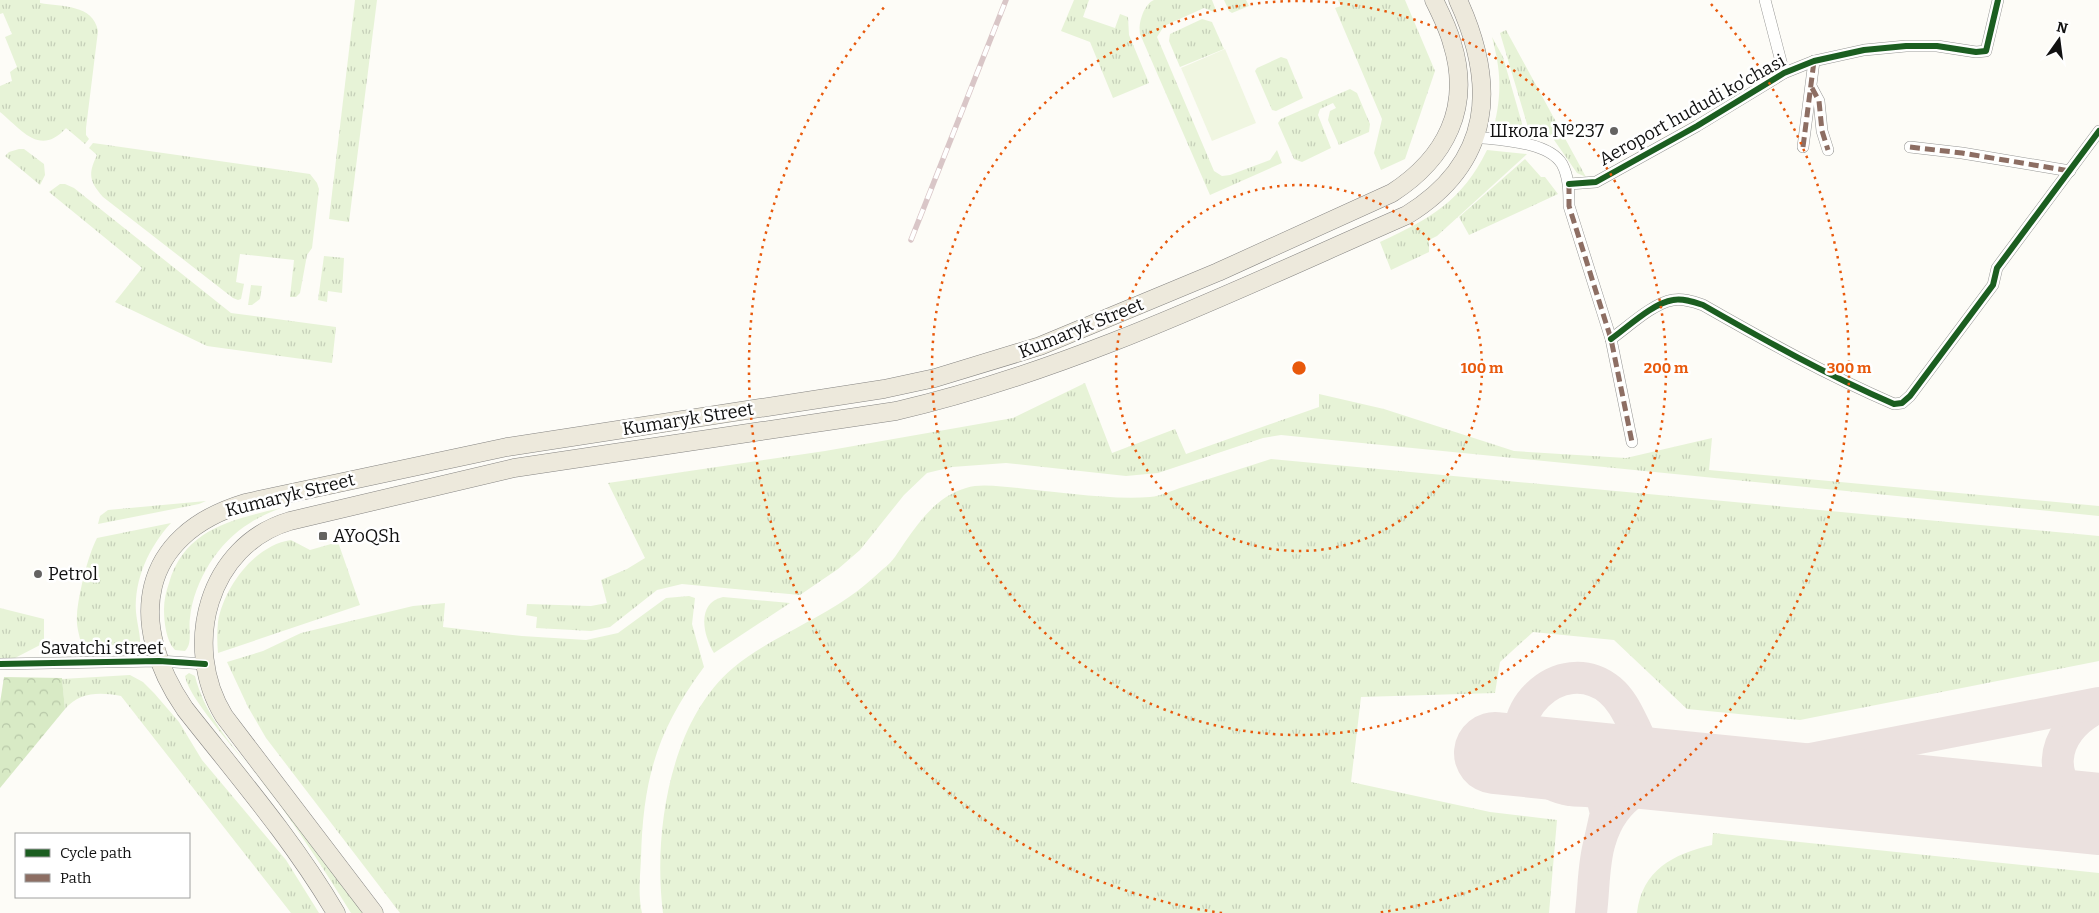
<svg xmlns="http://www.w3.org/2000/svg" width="2099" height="913" viewBox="0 0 2099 913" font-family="Bitter,serif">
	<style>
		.grass { fill: url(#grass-tufts) }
		.forest { fill: url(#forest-crowns) }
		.pitch { fill: #f0f6e1 }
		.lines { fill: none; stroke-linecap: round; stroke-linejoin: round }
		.taxiway { stroke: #ebe1df; stroke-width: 32 }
		.runway { stroke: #ebe1df; stroke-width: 82 }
		.minor-casing { stroke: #979795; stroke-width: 12 }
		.primary-casing { stroke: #858482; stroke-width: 19 }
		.minor { stroke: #fffffe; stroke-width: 11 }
		.primary { stroke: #ede9dc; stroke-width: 18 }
		.rail-casing { stroke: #d9c6c7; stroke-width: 5.5 }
		.rail { stroke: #fff; stroke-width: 4; stroke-dasharray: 11; stroke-linecap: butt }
		.quiet { stroke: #8d6e63; stroke-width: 5; stroke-dasharray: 10 5; stroke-linecap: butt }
		.cycleway-casing { stroke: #fff; stroke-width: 9 }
		.cycleway { stroke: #1b5e20; stroke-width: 6 }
		.ring { fill: none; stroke: #e8590c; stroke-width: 2.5; stroke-dasharray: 2.5 5 }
		.poi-dot { fill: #646362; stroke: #fff; stroke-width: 2 }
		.labels { text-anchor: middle; stroke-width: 5; stroke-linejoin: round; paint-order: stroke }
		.street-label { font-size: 18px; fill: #111; stroke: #fff }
		.poi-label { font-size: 18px; fill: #111; stroke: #fff; text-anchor: start }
		.centre { fill: #e8590c; stroke: #fff; stroke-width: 2.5 }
		.ring-label { font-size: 15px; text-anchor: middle; font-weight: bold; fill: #e8590c; stroke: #fff; stroke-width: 5; stroke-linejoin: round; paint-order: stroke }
	</style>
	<defs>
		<pattern id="grass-tufts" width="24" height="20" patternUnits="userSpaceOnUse" patternTransform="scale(1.25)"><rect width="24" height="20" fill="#e7f3d7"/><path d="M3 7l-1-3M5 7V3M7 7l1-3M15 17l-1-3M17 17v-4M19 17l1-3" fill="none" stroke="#c5cfb8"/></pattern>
		<pattern id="forest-crowns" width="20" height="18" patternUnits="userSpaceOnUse" patternTransform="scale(1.25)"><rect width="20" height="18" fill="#d8eac5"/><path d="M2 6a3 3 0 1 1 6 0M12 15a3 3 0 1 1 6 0" fill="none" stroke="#b8c8a8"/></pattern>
	</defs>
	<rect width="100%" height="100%" fill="#fdfcf7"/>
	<g class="grass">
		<path d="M0,0H40V3C62,7 93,4 98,31L86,128V135L89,139L85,144L66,128C40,157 22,130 0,112V86L12,81L10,72L17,67L5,37L12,34L3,13L0,14Z"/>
		<polygon points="355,0 377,0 349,222 329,219"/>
		<polygon points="1074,0 1089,0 1083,17 1115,28 1120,14 1128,17 1129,35 1149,83 1113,98 1090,42 1061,31"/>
		<path d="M1154,0H1212L1217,13L1204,8L1164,26L1157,37L1214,171L1222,176L1230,175L1270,160L1277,150L1282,163L1210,195L1140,34C1138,23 1144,4 1154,0Z"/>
		<polygon points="1224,0 1246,0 1249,6 1232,13 1229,11"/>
		<polygon points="1338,0 1405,0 1435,71 1405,159 1381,170 1374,153 1382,119 1335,8 1341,6"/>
		<polygon points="1202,19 1212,22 1224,49 1180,67 1169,41 1170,34"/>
		<polygon points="1506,30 1586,177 1577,173 1552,137 1530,134 1500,33"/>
		<path d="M1492,37L1503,57L1525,134L1500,131L1494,127C1502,93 1501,71 1492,37Z"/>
		<polygon points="1281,57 1287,59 1303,98 1276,111 1272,110 1255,71 1257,68"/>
		<polygon points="1350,89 1357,93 1370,124 1369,132 1339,145 1328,120 1330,111 1336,108 1333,103 1320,109 1318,115 1331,148 1302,162 1294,159 1278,123 1281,119"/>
		<path d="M93,143L310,174L317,183L319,189L312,248L307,255L300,293L296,297H290L294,260L240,254L236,282L244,284L241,299L238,300L233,298L103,197C89,181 88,174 97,155L89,148Z"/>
		<polygon points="19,149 24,149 44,164 45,175 40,185 5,156 9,152"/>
		<path d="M1487,150L1527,154L1437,236L1429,240V252L1391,270L1380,242C1430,219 1462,201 1487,150Z"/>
		<polygon points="1525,159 1541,177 1545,177 1558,194 1469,235 1459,217"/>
		<polygon points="60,184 65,184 74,188 231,313 336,327 332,363 207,346 115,302 142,268 49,192"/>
		<polygon points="324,256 344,258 342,293 328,291 327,302 318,300"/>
		<polygon points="251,285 262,286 260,299 252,305 248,305"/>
		<polygon points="1085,383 1112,453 1175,429 1186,454 1319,407 1319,394 1384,409 1514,451 1626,458 1712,438 1709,470 2099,506 2099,516 1281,435 1263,438 1158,473 1126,476 1006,463 952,467 927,473 904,495 860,550 838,569 800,595 682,584 657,590 610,627 591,631 536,628 537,617 526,615 527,604 591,606 607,603 601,580 627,569 645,558 608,483 825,451 1013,418"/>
		<path d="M1271,459L2099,536V661L1800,720L1687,709L1614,640L1533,632L1500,662L1495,693L1361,697L1351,782L1490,812L1557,820L1549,913H663C653,835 669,722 733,668C768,639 812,623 849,597C861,589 872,579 883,569C893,562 898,552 905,542C921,519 938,496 966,488C981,483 1002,487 1018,488C1058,492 1110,500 1150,497C1161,496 1173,490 1183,487C1213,478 1242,468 1271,459Z"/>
		<polygon points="206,501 199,504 98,524 100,516 108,510"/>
		<path d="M281,508C270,512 259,517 250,523C218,542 194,581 190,618C188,629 193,643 185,651L175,650C166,641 164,622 164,609C164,600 166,592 169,583C184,529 233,519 281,508Z"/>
		<path d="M171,523C149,547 134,579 136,612C137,624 141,636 140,647L81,643C79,634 76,625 77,615C78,596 88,555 97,538Z"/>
		<path d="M291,540L310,550L338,542L360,605L218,653C217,643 217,632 218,622C224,587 255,545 291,540Z"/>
		<path d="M689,596L695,598L692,624L704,667C656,732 643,780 641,859C640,877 638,896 642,913H400L266,738L248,707L227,662L263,651L301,633L413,606L445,603L443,627L522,636L586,640L618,633L666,598Z"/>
		<path d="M723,597L790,603L714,653C703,635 696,603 723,597Z"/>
		<polygon points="0,608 44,619 44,643 13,659 0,658"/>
		<path d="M189,673L195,676C206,721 242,756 269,791C301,832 332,872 363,913H351C325,871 298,829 268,789C250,766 189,701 185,676Z"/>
		<path d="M130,675L143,682L154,693L179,722L202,760L286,860L319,913H291L121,696C99,692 80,692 65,709L62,679Z"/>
		<path d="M1713,833L2099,873V913H1637C1642,870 1673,854 1712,845Z"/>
	</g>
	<polygon class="forest" points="4,677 62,678 65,709 0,788 0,703"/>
	<polygon class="pitch" points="1225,49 1256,123 1212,141 1181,68"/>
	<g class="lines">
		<g class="taxiway">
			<path d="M2099,707C2047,731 2041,790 2099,811"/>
			<polyline points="1723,776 2099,703"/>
			<path d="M1600,840L1606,813L1602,797C1592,788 1582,792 1570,790C1554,788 1541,779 1531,767C1492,717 1561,650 1610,690C1622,700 1628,714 1635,728C1650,760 1649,769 1627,796"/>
			<path d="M1591,913C1594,890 1593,863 1600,841C1614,793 1651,777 1696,773"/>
		</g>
		<polyline class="runway" points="1495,753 2099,814"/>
		<g class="minor-casing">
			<g id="minor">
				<polyline points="1765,0 1784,73"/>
				<polyline points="1812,88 1819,101 1822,131 1828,150"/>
				<path d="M1475,137C1499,140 1548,141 1562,164C1569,177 1569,192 1569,206L1611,339L1632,442"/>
				<polyline points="1803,147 1814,61"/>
				<polyline points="1910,147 1962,153 2070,171"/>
				<polyline points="1569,184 1596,182 1697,126 1784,73 1814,61 1864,50 1906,46 1937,46 1976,52 1986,51 1998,0"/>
				<path d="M1611,339C1628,327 1653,303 1673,300C1683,298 1694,302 1703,305C1766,341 1827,375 1894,404L1902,403L1910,396L1993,285L1997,268L2099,131"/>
				<polyline points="0,664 159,661 205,664"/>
			</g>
		</g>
		<g class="primary-casing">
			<g id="primary">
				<path d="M336,913C293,840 237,775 185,709C126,623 139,535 245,503L507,447L884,389L935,378L1040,346L1218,272L1392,193C1446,158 1472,107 1452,43C1448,28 1441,14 1434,0"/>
				<path d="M374,913L224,716C181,646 208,545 290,521L514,468L896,411C1073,370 1240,288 1407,215C1493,162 1497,85 1458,0"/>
			</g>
		</g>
		<use href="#minor" class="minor"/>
		<use href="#primary" class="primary"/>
		<g class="rail-casing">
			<polyline id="rail" points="911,240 1006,0"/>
		</g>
		<use href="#rail" class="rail"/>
		<g class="quiet">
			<polyline points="1812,88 1819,101 1822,131 1828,150"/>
			<polyline points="1803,147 1814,61"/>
			<polyline points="1910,147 1962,153 2070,171"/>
			<polyline points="1569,184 1569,206 1611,339 1632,442"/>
		</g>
		<g class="cycleway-casing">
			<g id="cycleway">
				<polyline points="1569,184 1596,182 1697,126 1784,73 1814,61 1864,50 1906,46 1937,46 1976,52 1986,51 1998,0"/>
				<path d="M1611,339C1628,327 1653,303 1673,300C1683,298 1694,302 1703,305C1766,341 1827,375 1894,404L1902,403L1910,396L1993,285L1997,268L2099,131"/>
				<polyline points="0,664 159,661 205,664"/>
			</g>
		</g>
		<use href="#cycleway" class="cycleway"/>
	</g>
	<g class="ring">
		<circle cx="1299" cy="368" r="183"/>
		<circle cx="1299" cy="368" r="367"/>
		<path d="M1222 913A550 550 0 0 1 887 4M1711 4A550 550 0 0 1 1376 913"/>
	</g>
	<g class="poi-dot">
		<circle cx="1614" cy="131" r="5"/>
		<rect x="318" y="531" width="10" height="10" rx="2.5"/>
		<circle cx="38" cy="574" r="5"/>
	</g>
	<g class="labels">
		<g class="street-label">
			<text transform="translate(1692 110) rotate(-29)" y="6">Aeroport hududi ko'chasi</text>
			<text transform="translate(1081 328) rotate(-22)" y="6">Kumaryk Street</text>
			<text transform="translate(688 419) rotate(-9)" y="6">Kumaryk Street</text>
			<text transform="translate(290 495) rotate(-14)" y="6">Kumaryk Street</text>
			<text x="102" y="654">Savatchi street</text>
		</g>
		<g class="poi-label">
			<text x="1604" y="137" text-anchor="end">Школа №237</text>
			<text x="333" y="542">AYoQSh</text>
			<text x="48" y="580">Petrol</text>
		</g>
	</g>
	<circle cx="1299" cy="368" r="8" class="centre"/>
	<g class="ring-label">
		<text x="1482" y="373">100 m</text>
		<text x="1666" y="373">200 m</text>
		<text x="1849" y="373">300 m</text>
	</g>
	<rect x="15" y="833" width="175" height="65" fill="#ffffff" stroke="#a0a0a0"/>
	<rect x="25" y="849" width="25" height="8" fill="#1b5e20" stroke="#a0a0a0"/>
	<text x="60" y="858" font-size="15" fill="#111111">Cycle path</text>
	<rect x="25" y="874" width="25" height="8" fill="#8d6e63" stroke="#a0a0a0"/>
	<text x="60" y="883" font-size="15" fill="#111111">Path</text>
	<g transform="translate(2059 40) rotate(14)" stroke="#ffffff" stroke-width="4" paint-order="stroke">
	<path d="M0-4L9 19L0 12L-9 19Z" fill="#111111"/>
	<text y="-8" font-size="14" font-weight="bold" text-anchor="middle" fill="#111111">N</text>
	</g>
</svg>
